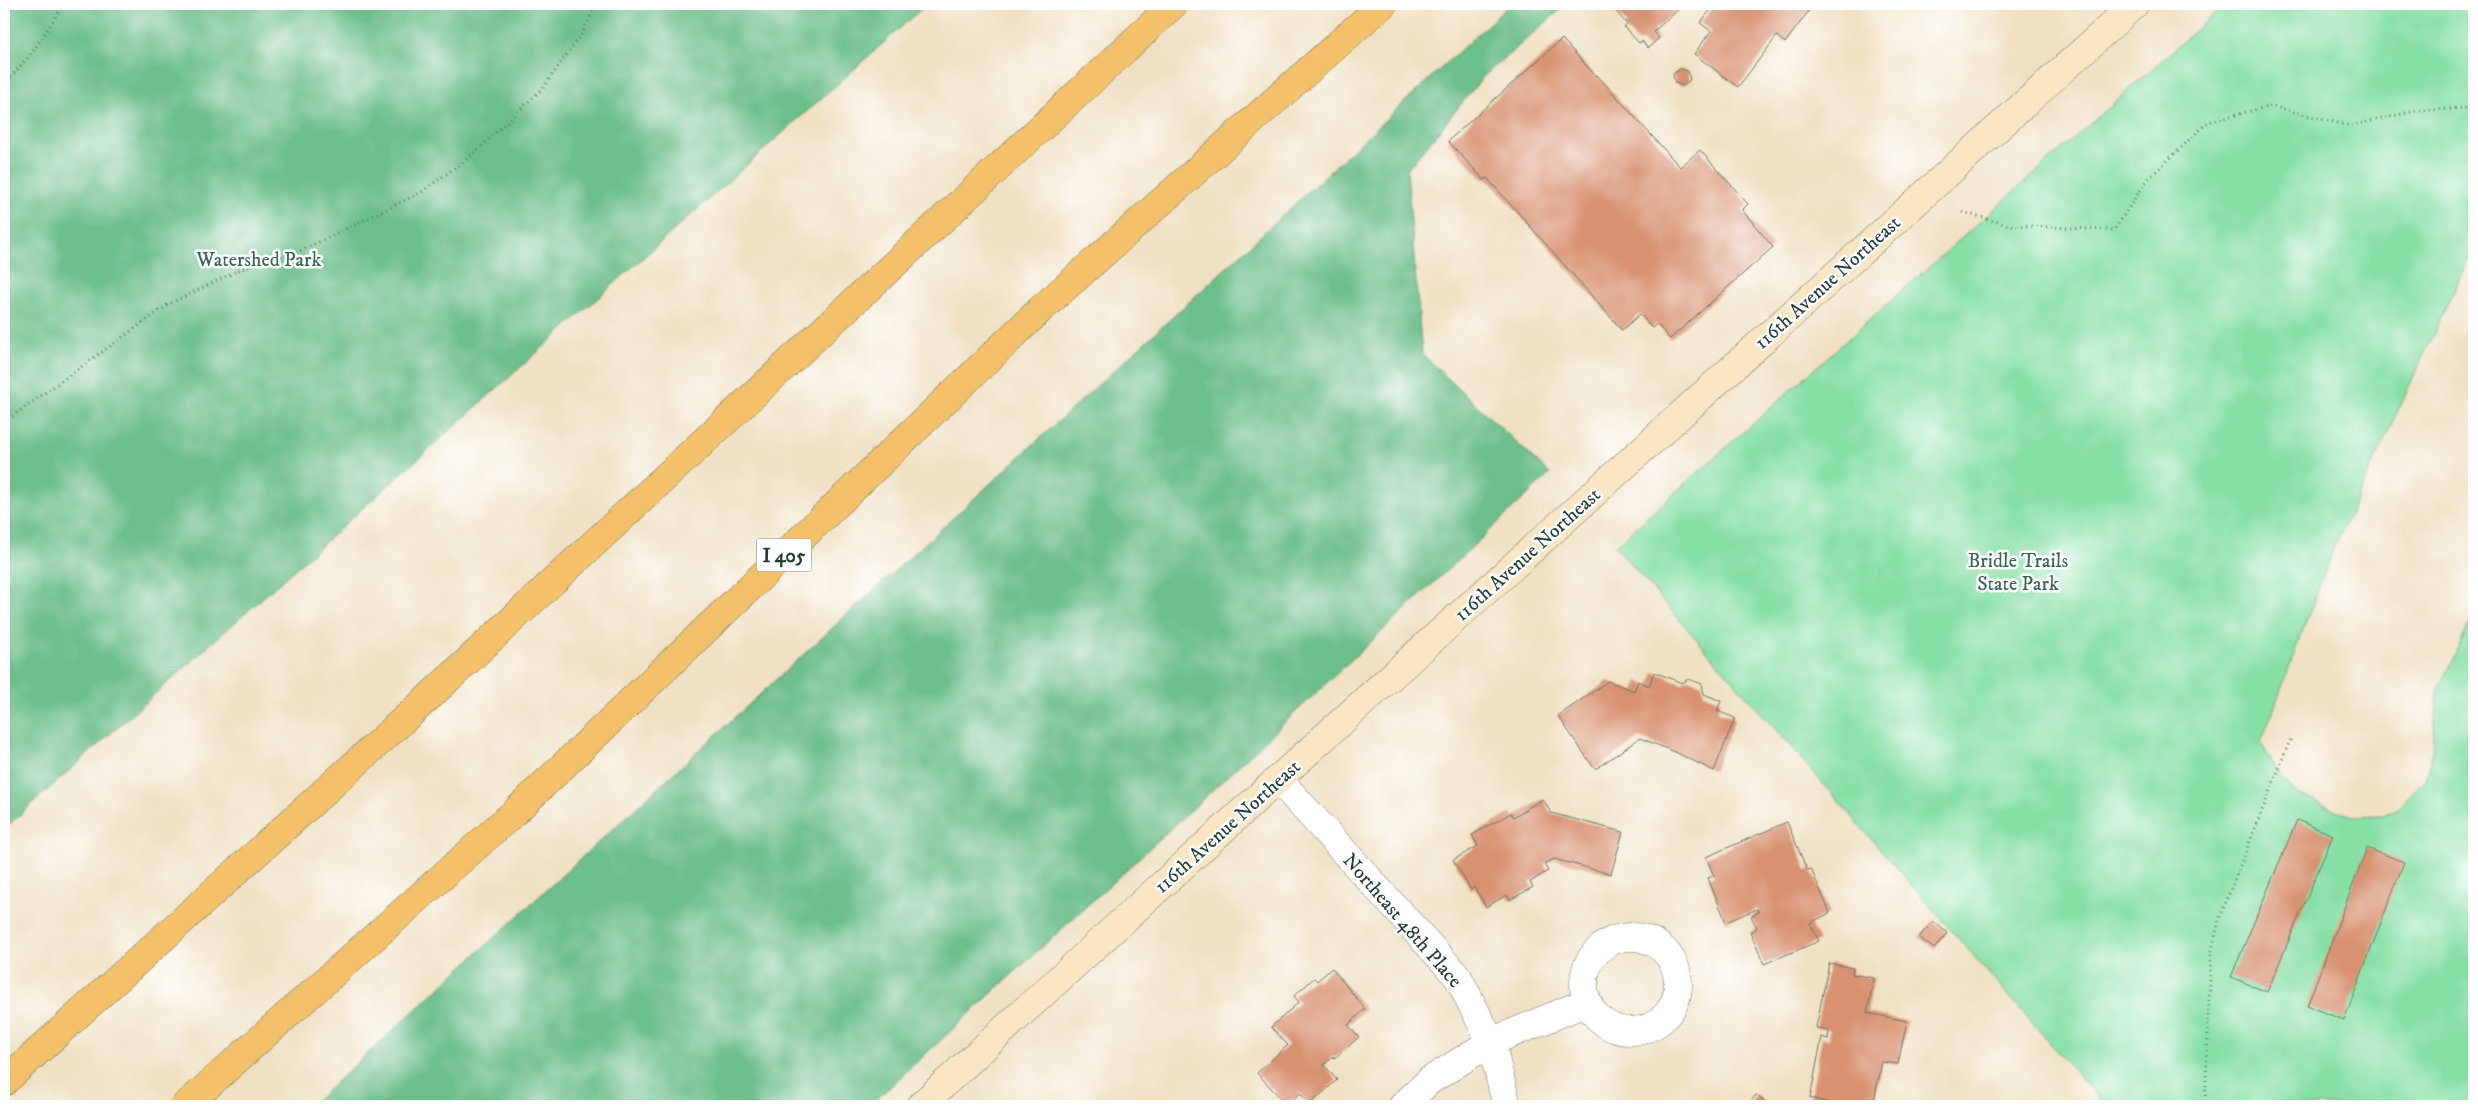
<svg xmlns="http://www.w3.org/2000/svg" width="2478" height="1110" viewBox="0 0 2478 1110" font-family="'IM FELL DW Pica',serif">
	<style>
		.green { fill: #86dfa5; stroke: #528e6c }
		.forest { fill: #6cbe8a; stroke: #467e5f }
		.building { fill: #d89271 }
		.lines { fill: none; stroke-linecap: round; stroke-linejoin: round }
		.street-casing { stroke: #687666; stroke-width: 29 }
		.secondary-casing { stroke: #687666; stroke-width: 29 }
		.highway-casing { stroke: #687666; stroke-width: 29 }
		.path { stroke: #687666; stroke-width: 3; stroke-dasharray: 1 4; stroke-linecap: butt }
		.street { stroke: #fff; stroke-width: 28 }
		.secondary { stroke: #fbe6c3; stroke-width: 28 }
		.highway { stroke: #f4c16a; stroke-width: 28 }
		.labels { text-anchor: middle; stroke-width: 5; stroke-linejoin: round; paint-order: stroke }
		.shield { fill: #fff; stroke: #627771; stroke-width: 1 }
		.shield-label { font-size: 19px; font-weight: bold; fill: #1f3d34 }
		.park-label { font-size: 20px; fill: #396650; stroke: #fff }
		.street-label { font-size: 20px; fill: #1f3d34; stroke: #fff }
	</style>
	<rect width="100%" height="100%" fill="#fff"/>
	<filter id="ink" filterUnits="userSpaceOnUse"><feTurbulence type="fractalNoise" baseFrequency=".02" numOctaves="2"/><feDisplacementMap in="SourceGraphic" scale="10" xChannelSelector="R" yChannelSelector="G"/><feConvolveMatrix kernelMatrix="1 2 1 2 8 2 1 2 1" color-interpolation-filters="sRGB"/></filter>
	<filter id="wash" filterUnits="userSpaceOnUse"><feTurbulence type="fractalNoise" baseFrequency=".0096" numOctaves="4" result="noise"/><feDisplacementMap in="SourceGraphic" scale="20" xChannelSelector="R" yChannelSelector="G"/><feGaussianBlur stdDeviation="1.12" result="paint"/><feColorMatrix in="noise" values="0 0 0 0 0 0 0 0 0 0 0 0 0 0 0 0 0 1.4 0 .05"/><feComposite in="paint" operator="in"/></filter>
	<g filter="url(#wash)">
		<rect width="100%" height="100%" fill="#f0e1c4"/>
		<polygon class="green" points="2225,4 2474,4 2474,247 2332,552 2261,743 2280,775 2297,794 2352,816 2383,815 2400,807 2425,780 2433,751 2437,691 2474,615 2474,1106 2105,1106 1615,546"/>
		<g class="forest">
			<polygon points="4,4 927,4 4,829"/>
			<polygon points="1510,4 1567,4 1484,76 1407,170 1422,354 1550,474 1189,812 869,1106 310,1106 1202,290"/>
		</g>
		<g id="blocks">
			<g class="building">
				<polygon points="1617,4 1676,4 1680,8 1653,32 1659,38 1648,48 1642,41 1639,43 1624,27 1627,24 1613,8"/>
				<polygon points="1727,4 1814,4 1785,43 1777,36 1738,87 1694,54 1711,31 1700,23 1715,5 1722,10"/>
				<polygon points="1562,39 1596,76 1597,75 1680,167 1700,150 1748,204 1742,210 1773,247 1670,339 1657,324 1652,328 1640,314 1622,330 1487,178 1484,180 1448,141"/>
				<polygon points="1680,69 1688,71 1690,80 1683,86 1675,83 1673,74"/>
				<polygon points="1654,672 1682,683 1688,679 1702,684 1704,694 1721,701 1717,711 1735,718 1714,771 1675,752 1640,738 1597,768 1594,768 1558,716 1608,681 1634,691 1638,681 1649,686"/>
				<polygon points="1543,799 1551,813 1623,832 1611,874 1554,859 1544,864 1548,871 1530,882 1533,887 1510,900 1507,895 1486,907 1474,887 1471,890 1453,860 1478,846 1472,835 1511,813 1513,817"/>
				<polygon points="2297,820 2333,835 2267,992 2231,977"/>
				<polygon points="1787,822 1807,870 1811,869 1830,913 1810,923 1819,941 1764,964 1750,932 1757,928 1751,916 1759,912 1757,909 1726,922 1708,878 1714,876 1706,857"/>
				<polygon points="2367,848 2404,862 2344,1020 2307,1006"/>
				<polygon points="1933,921 1947,933 1934,949 1919,937"/>
				<polygon points="1829,963 1853,968 1852,974 1874,978 1867,1013 1907,1021 1898,1064 1882,1062 1873,1106 1842,1106 1810,1098 1822,1037 1828,1039 1829,1030 1816,1028"/>
				<polygon points="1332,968 1365,1009 1348,1025 1359,1037 1335,1058 1333,1056 1324,1065 1337,1080 1310,1104 1300,1093 1287,1105 1257,1073 1288,1045 1271,1027 1299,1002 1294,996 1314,978 1317,981"/>
				<polygon points="1756,1095 1770,1106 1747,1106"/>
			</g>
		</g>
	</g>
	<g filter="url(#ink)">
		<use href="#blocks" fill-opacity="0" stroke="#687666" stroke-width="1"/>
		<g class="lines">
			<g class="street-casing">
				<g id="street">
					<polyline points="1278,779 1458,977 1491,1042 1507,1106"/>
					<circle cx="1631" cy="984" r="47"/>
					<polyline points="1403,1106 1429,1081 1491,1042 1587,1002"/>
				</g>
			</g>
			<g class="secondary-casing">
				<polyline id="secondary" points="920,1106 1278,779 2135,4"/>
			</g>
			<g class="highway-casing">
				<g id="highway">
					<polyline points="4,1082 430,696 1174,4"/>
					<polyline points="185,1106 517,810 1040,310 1383,4"/>
				</g>
			</g>
			<g class="path">
				<polyline points="4,85 34,50 64,4"/>
				<polyline points="1963,212 2008,225 2114,230 2148,179 2208,122 2270,106 2350,126 2415,111 2465,108 2474,99"/>
				<polyline points="4,422 169,304 239,270 300,251 420,193 470,157 543,88 584,30 597,4"/>
				<polyline points="2205,1106 2211,954 2219,919 2291,738"/>
			</g>
			<use href="#street" class="street"/>
			<use href="#secondary" class="secondary"/>
			<use href="#highway" class="highway"/>
		</g>
	</g>
	<g class="labels">
		<rect class="shield" x="756.5" y="538.5" width="55" height="33" rx="4"/>
		<g class="shield-label">
			<text x="784" y="562">I 405</text>
		</g>
		<g class="park-label">
			<text x="259" y="266">Watershed Park</text>
			<text x="2018" y="567">Bridle Trails<tspan x="2018" dy="23">State Park</tspan></text>
		</g>
		<g class="street-label">
			<text transform="translate(1827 282) rotate(-42)" y="7">116th Avenue Northeast</text>
			<text transform="translate(1527 554) rotate(-42)" y="7">116th Avenue Northeast</text>
			<text transform="translate(1227 826) rotate(-42)" y="7">116th Avenue Northeast</text>
			<text transform="translate(1403 920) rotate(49)" y="7">Northeast 48th Place</text>
		</g>
	</g>
	<rect width="2478" height="1110" fill="none" stroke="#fff" stroke-width="20"/>
</svg>
